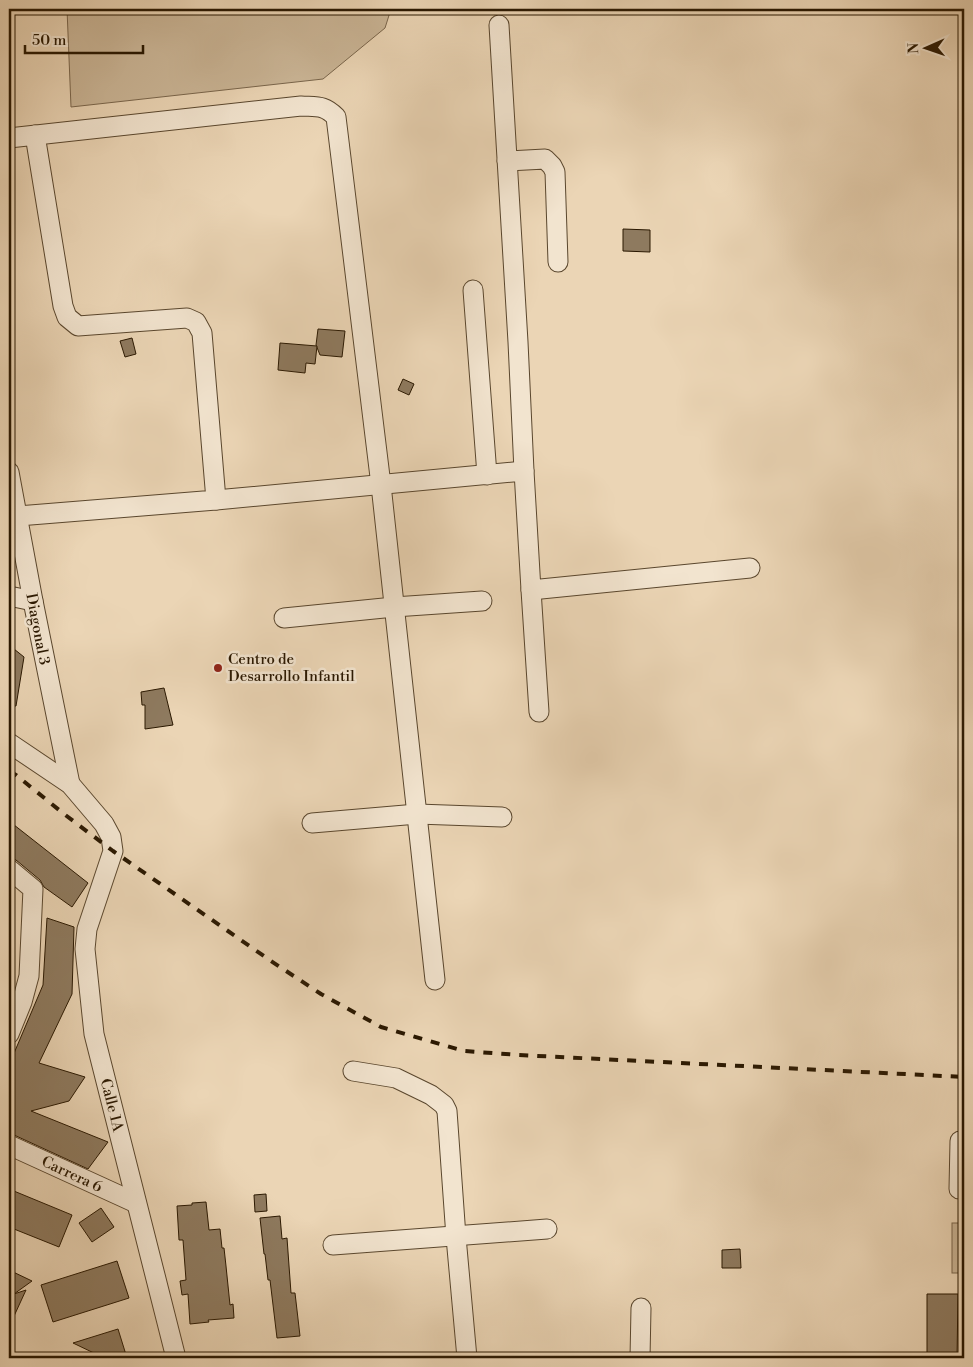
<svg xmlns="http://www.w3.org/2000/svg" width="973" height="1367" viewBox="0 0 973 1367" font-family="'Libre Bodoni',serif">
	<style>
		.green { fill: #cab596; stroke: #7a664c }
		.building { fill: #8e7a5f; stroke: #2a1801 }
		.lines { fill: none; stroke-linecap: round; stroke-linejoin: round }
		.minor-casing { stroke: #5a472e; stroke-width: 21 }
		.minor { stroke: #f2e4cf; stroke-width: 19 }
		.rail { stroke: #2a1801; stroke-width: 4; stroke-dasharray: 9 9; stroke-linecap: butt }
		.poi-dot { fill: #8f2418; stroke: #f2e4cf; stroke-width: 2 }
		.labels { text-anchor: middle; stroke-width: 5; stroke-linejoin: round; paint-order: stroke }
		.street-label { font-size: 15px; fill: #2a1801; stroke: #f2e4cf }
		.poi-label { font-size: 15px; fill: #2a1801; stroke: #f2e4cf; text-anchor: start }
	</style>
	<rect width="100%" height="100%" fill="#ebd5b5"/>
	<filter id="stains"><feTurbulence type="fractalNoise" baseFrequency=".004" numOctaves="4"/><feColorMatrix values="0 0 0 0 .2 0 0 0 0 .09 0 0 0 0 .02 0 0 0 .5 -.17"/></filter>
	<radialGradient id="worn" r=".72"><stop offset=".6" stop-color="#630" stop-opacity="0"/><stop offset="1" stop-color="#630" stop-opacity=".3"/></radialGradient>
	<g class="green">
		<polygon points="67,9 391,9 385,28 323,79 71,107"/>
		<rect x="952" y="1223" width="12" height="50"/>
	</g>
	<g class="building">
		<polygon points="623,229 650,230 650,252 623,251"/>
		<polygon points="318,329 345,331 342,357 320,355 316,345"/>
		<polygon points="132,338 136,354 125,357 120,341"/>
		<polygon points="280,343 317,346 315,364 306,363 305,373 278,370"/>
		<polygon points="403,379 414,384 409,395 398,390"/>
		<polygon points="9,645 24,657 16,706 9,706"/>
		<polygon points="164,688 173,725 145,729 145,705 142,705 141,692"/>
		<polygon points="9,821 88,883 72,907 44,887 40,880 16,860 9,858"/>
		<polygon points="47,918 74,927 72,994 39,1063 85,1077 69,1101 31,1111 108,1142 88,1169 14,1135 9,1134 9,1065 43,985"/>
		<polygon points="9,1189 72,1215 59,1247 9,1227"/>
		<polygon points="266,1194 267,1211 255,1212 254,1195"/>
		<polygon points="206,1202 209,1230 220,1229 222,1248 224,1248 226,1266 230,1305 233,1304 234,1318 208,1320 209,1322 190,1324 188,1294 182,1295 180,1281 186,1280 183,1240 179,1240 177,1206 192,1205 192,1203"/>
		<polygon points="101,1208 114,1227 92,1242 79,1223"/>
		<polygon points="280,1216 282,1239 287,1238 291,1293 295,1293 300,1336 277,1338 270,1280 268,1280 265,1254 264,1254 260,1218"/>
		<polygon points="740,1249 741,1268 722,1268 722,1250"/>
		<polygon points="117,1261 129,1298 53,1322 41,1285"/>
		<polygon points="9,1270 32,1281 14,1294 26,1290 9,1327"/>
		<polygon points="927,1294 958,1294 957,1358 927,1358"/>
		<polygon points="118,1329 127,1358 94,1358 96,1354 73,1343"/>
	</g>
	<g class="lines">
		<g class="minor-casing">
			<g id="minor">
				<polyline points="499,25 518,342 524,471"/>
				<path d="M9,138L301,106C318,107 324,105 336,117L381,485L435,980"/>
				<polyline points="507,161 545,159 552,166 555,172 558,262"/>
				<polyline points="473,290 487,475"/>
				<polyline points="9,472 33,601 70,784"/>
				<polyline points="216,500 524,471 531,590 750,568"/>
				<polyline points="18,516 216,500 202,333 196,322 187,318 78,326 67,317 63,306 35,135"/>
				<polyline points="531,590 539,712"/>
				<polyline points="9,596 33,601"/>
				<polyline points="284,618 394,607 482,601"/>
				<polyline points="9,743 70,784 104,824 111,837 113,851 87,929 85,949 94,1034 176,1358"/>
				<polyline points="312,823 417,814 502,817"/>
				<polyline points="9,869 33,889 29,976 22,1002 9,1034"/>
				<polyline points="353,1071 396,1078 431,1095 444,1105 447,1111 456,1237 467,1358"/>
				<polyline points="9,1145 136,1203"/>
				<polyline points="959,1189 960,1141 964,1141"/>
				<polyline points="333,1245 547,1229"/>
				<polyline points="640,1358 641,1308"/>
			</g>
		</g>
		<use href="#minor" class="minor"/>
		<polyline class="rail" points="9,771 16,775 64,814 113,851 271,961 321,994 381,1027 464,1051 519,1055 964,1077"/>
	</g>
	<circle class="poi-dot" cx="218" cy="668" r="5"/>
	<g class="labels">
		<g class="street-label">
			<text transform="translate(38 629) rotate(79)" y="5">Diagonal 3</text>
			<text transform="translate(112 1105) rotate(76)" y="5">Calle 1A</text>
			<text transform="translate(72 1174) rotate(25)" y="5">Carrera 6</text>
		</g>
		<g class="poi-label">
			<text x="228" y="664">Centro de<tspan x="228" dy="17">Desarrollo Infantil</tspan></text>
		</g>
	</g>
	<rect width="973" height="1367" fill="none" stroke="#ebd5b5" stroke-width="30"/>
	<rect x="10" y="10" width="953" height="1347" fill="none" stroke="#2a1801" stroke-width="2.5"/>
	<rect x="15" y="15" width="943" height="1337" fill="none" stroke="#2a1801"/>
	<g transform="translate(926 48) rotate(268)" stroke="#f2e4cf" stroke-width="4" paint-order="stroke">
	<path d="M0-4L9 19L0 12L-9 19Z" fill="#2a1801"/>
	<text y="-8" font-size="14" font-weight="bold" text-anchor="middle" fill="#2a1801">N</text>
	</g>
	<path d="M25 45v8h118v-8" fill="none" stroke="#2a1801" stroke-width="2.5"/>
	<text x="32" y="45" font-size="15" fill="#2a1801" stroke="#f2e4cf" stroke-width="4" paint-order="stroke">50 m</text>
	<rect width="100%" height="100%" filter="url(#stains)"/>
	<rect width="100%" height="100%" fill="url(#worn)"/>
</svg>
